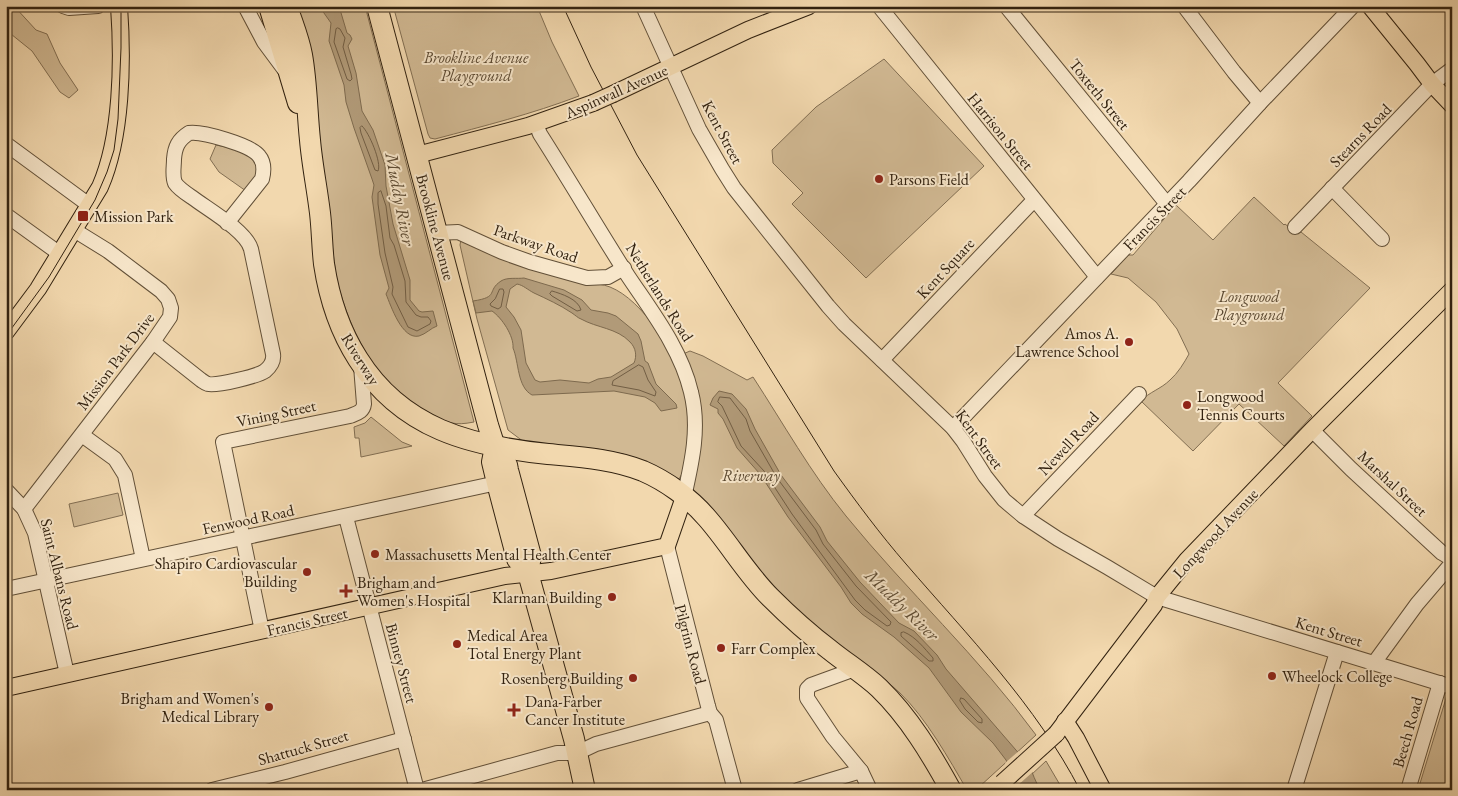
<svg xmlns="http://www.w3.org/2000/svg" width="1458" height="796" viewBox="0 0 1458 796" font-family="'EB Garamond',serif">
	<style>
		.green { fill: #d1b993; stroke: #826e52 }
		.water { fill: #b19a78; stroke: #7e6a4e; fill-rule: evenodd }
		.pier { fill: #f2d8ae }
		.lines { fill: none; stroke-linecap: round; stroke-linejoin: round }
		.shore { stroke: #725e44; stroke-width: 1 }
		.minor-casing { stroke: #625038; stroke-width: 16 }
		.major-casing { stroke: #322210; stroke-width: 18 }
		.highway-casing { stroke: #322210; stroke-width: 22 }
		.minor { stroke: #f7e6ca; stroke-width: 14 }
		.major { stroke: #f2d8ae; stroke-width: 16 }
		.highway { stroke: #f2d8ae; stroke-width: 20 }
		.tram { stroke: #322210; stroke-width: 1 }
		.major-bridge-casing { stroke: #322210; stroke-width: 18; stroke-linecap: butt }
		.major-bridge { stroke: #f2d8ae; stroke-width: 16 }
		.poi-dot { fill: #8f2418; stroke: #f7e6ca; stroke-width: 2 }
		.labels { text-anchor: middle; stroke-width: 4; stroke-linejoin: round; paint-order: stroke }
		.park-label { font-size: 16px; font-style: italic; fill: #5a4831; stroke: #f7e6ca }
		.street-label { font-size: 16px; fill: #322210; stroke: #f7e6ca }
		.poi-label { font-size: 16px; fill: #322210; stroke: #f7e6ca; text-anchor: start }
		.water-label { font-size: 18px; font-style: italic; fill: #5e4c34; stroke: #f7e6ca }
	</style>
	<rect width="100%" height="100%" fill="#f2d8ae"/>
	<filter id="stains"><feTurbulence type="fractalNoise" baseFrequency=".004" numOctaves="4"/><feColorMatrix values="0 0 0 0 .2 0 0 0 0 .09 0 0 0 0 .02 0 0 0 .5 -.17"/></filter>
	<radialGradient id="worn" r=".72"><stop offset=".6" stop-color="#630" stop-opacity="0"/><stop offset="1" stop-color="#630" stop-opacity=".3"/></radialGradient>
	<g class="green">
		<polygon points="6,6 14,6 36,30 47,34 60,63 78,90 69,98 60,92 32,51 6,30"/>
		<path d="M293,6H365L474,422C454,426 448,423 431,414C377,388 349,332 336,276L309,58Z"/>
		<path d="M397,6H537L552,42L579,96C532,114 484,126 435,139L430,138L428,134L394,9Z"/>
		<polygon points="884,59 984,166 866,278 792,204 803,193 773,163 772,150 816,107"/>
		<path d="M216,145C245,151 275,157 246,191L219,172L210,159Z"/>
		<path d="M1254,197L1284,225L1285,224L1298,234L1301,232L1370,288L1278,383L1312,416L1284,446L1239,404L1193,451L1141,401C1149,392 1161,389 1170,380C1178,373 1184,363 1189,354L1177,329L1156,302L1128,278L1111,274L1128,255H1133L1176,205L1213,240Z"/>
		<path d="M461,239L588,283C595,284 603,284 610,287C643,300 675,353 684,385C688,401 688,419 688,435C687,449 687,467 679,479L623,454L597,449L524,442L508,430L477,319L460,245Z"/>
		<path d="M690,351L703,356L747,380L753,377C783,423 811,473 846,516C907,591 979,657 1036,735L979,787L967,790C949,759 926,718 900,693C871,666 836,647 806,622C762,584 727,535 691,490L696,469L683,354Z"/>
		<polygon points="371,417 402,442 412,446 361,457 359,438 355,438 354,427 365,423"/>
		<polygon points="118,493 123,515 74,527 69,504"/>
		<polygon points="1447,695 1452,696 1452,790 1418,790"/>
		<polygon points="1046,761 1063,790 1015,790"/>
	</g>
	<g class="water">
		<path d="M319,6H339L347,33L350,35L352,39L348,46L356,73L362,111L373,130L385,165L386,186L393,224L410,280V300L419,311L422,312L433,311L437,326C431,328 426,334 419,336C402,340 391,306 386,294L389,288L380,255L372,197L374,185L372,179L354,128L346,102L344,85L329,41L331,23Z"/>
		<path d="M524,278L564,290L582,300L591,310L608,313L616,316L638,334L641,341L645,361L648,363L656,384L676,404L677,408L661,411L655,403L645,397L614,391L532,395C517,387 519,362 513,348C514,336 502,318 492,311L476,313L473,301C500,297 486,291 501,281C507,277 517,279 524,278ZM517,284C523,285 528,290 534,293C547,299 560,305 572,313C575,315 578,318 581,319C597,328 617,328 630,342C636,348 637,356 634,363L611,377L598,379L589,383L560,380L540,382L535,380L526,363L521,330L514,317L506,307L510,289Z"/>
		<path d="M719,391L732,394L746,409L755,429L781,475L820,527L827,541L860,582L899,623L914,631L937,655L946,669L1028,764C1033,772 1035,783 1041,790H1022L1006,760L993,743L961,712L929,668L894,637L862,614L851,603L841,587L788,517L760,474L737,448L723,419L718,413V409L710,405L713,398Z"/>
	</g>
	<polygon class="pier" points="1019,751 1035,770 1017,786 1005,763"/>
	<g class="lines">
		<g class="shore">
			<polygon points="338,28 340,29 345,38 343,47 351,74 352,79 350,81 347,79 334,42 336,29"/>
			<path d="M362,126C369,132 382,163 378,171L375,170L361,133L360,128Z"/>
			<polygon points="381,191 386,206 390,238 394,245 405,281 406,302 416,315 421,317 428,317 431,321 430,324 417,331 408,327 392,294 393,287 385,253 378,204 378,193"/>
			<polygon points="500,289 503,289 504,292 501,307 498,309 491,306 490,304 495,299"/>
			<path d="M552,291C562,294 578,299 581,310L577,311L552,296L550,294Z"/>
			<polygon points="639,365 643,367 648,380 656,392 655,396 639,390 612,385 613,381"/>
			<polygon points="720,397 730,398 746,419 750,431 777,478 816,530 823,544 856,586 891,622 890,625 887,626 865,610 855,600 792,514 764,471 741,446 722,406 718,402"/>
			<path d="M904,632C916,637 924,648 933,658V661H929L901,636V633Z"/>
			<polygon points="961,698 964,699 982,719 982,723 978,722 965,709 960,701"/>
		</g>
		<g class="minor-casing">
			<g id="minor">
				<polyline points="63,6 69,8 98,6"/>
				<polyline points="245,6 264,42 284,69"/>
				<polyline points="643,6 699,129 722,169 734,188 828,306 844,324 953,428 963,441 985,476 1004,500 1023,516 1058,539 1107,567 1157,597 1452,687"/>
				<polyline points="879,6 1097,277"/>
				<polyline points="1006,6 1167,204"/>
				<polyline points="1184,6 1234,72 1260,103"/>
				<path d="M536,124L540,134C570,181 598,229 628,276C652,312 681,349 691,392C700,427 692,462 684,497"/>
				<polyline points="6,144 89,205"/>
				<polyline points="1332,188 1382,239"/>
				<polyline points="6,215 60,254"/>
				<polyline points="1295,227 1432,84 1452,69"/>
				<polyline points="437,233 458,232 502,252 530,262 587,278 608,277 624,268"/>
				<path d="M153,342L201,380C204,382 205,383 208,384C217,386 258,376 265,371C271,366 274,361 273,354L251,249C246,231 209,210 193,198C187,194 179,189 175,183C172,176 174,167 174,159C175,147 178,140 189,133C202,131 251,145 259,156C265,163 264,171 262,179L227,223"/>
				<polyline points="882,360 1034,200"/>
				<polyline points="953,428 1189,181 1260,103 1353,6"/>
				<polyline points="1312,430 1351,469 1442,553 1452,559"/>
				<polyline points="82,435 115,459 125,475 143,559"/>
				<polyline points="6,490 24,509 35,533 67,674"/>
				<polyline points="24,509 153,342 170,317 171,308 168,299 161,291 108,251 74,230"/>
				<polyline points="1023,516 1139,394"/>
				<polyline points="346,517 417,790"/>
				<polyline points="667,546 708,706 710,713 716,720 735,790"/>
				<polyline points="6,589 497,483"/>
				<path d="M262,631L223,442L350,416C357,413 363,412 364,404L361,366"/>
				<polyline points="1374,663 1417,604 1452,563"/>
				<polyline points="855,669 811,685 807,689 807,698 833,737 861,771 870,790"/>
				<polyline points="212,790 285,772 404,739"/>
				<polyline points="422,790 557,753 577,753 596,744 710,713"/>
				<polyline points="798,790 861,771"/>
				<polyline points="1294,790 1337,652"/>
				<polyline points="1408,790 1440,683"/>
			</g>
		</g>
		<g class="major-casing">
			<g id="major">
				<polyline points="1370,6 1417,64 1432,84 1452,105"/>
				<polyline points="613,94 748,30 809,6"/>
				<polyline points="417,155 528,126 593,103"/>
				<path d="M6,332L38,289L100,187C122,137 123,61 119,6"/>
				<polyline points="6,688 505,576 551,571 667,546 684,497"/>
				<polyline points="1065,721 1076,738 1103,790"/>
				<polyline points="1056,734 1154,605 1157,597 1187,560 1312,430 1452,290"/>
			</g>
		</g>
		<g class="highway-casing">
			<g id="highway">
				<polyline points="269,6 298,103"/>
				<path d="M287,6C292,22 299,38 302,55C307,83 307,112 310,140C312,164 317,188 320,213C322,230 322,247 324,264C329,297 340,331 358,359C402,429 471,446 548,454C580,457 613,459 643,471C666,481 690,498 707,518C729,543 746,573 770,597C789,616 809,634 830,650C846,663 864,674 879,688C909,717 931,754 951,790"/>
				<polyline points="377,6 488,425 495,447 507,465 508,470 531,556 528,573"/>
				<polyline points="495,447 492,462 497,483 517,559 528,573 574,739 585,790"/>
			</g>
		</g>
		<use href="#minor" class="minor"/>
		<use href="#major" class="major"/>
		<use href="#highway" class="highway"/>
		<g class="tram">
			<path d="M563,6L591,67L637,155L834,471C857,503 880,534 906,564C968,636 1036,705 1080,790"/>
			<polyline points="6,336 49,277 95,200 107,172 114,150 118,119 121,48 121,6"/>
		</g>
		<g class="major-bridge-casing">
			<g id="major-bridge">
				<polyline points="593,103 613,94"/>
				<polyline points="1002,783 1056,734"/>
			</g>
		</g>
		<use href="#major-bridge" class="major-bridge"/>
	</g>
	<g class="poi-dot">
		<circle cx="879" cy="179" r="5"/>
		<rect x="77" y="210" width="12" height="12" rx="2.5"/>
		<circle cx="1129" cy="342" r="5"/>
		<circle cx="1187" cy="405" r="5"/>
		<circle cx="375" cy="554" r="5"/>
		<circle cx="307" cy="572" r="5"/>
		<path d="M343.5 583.5h5v5h5v5h-5v5h-5v-5h-5v-5h5z"/>
		<circle cx="612" cy="597" r="5"/>
		<circle cx="457" cy="644" r="5"/>
		<circle cx="721" cy="648" r="5"/>
		<circle cx="1272" cy="676" r="5"/>
		<circle cx="633" cy="678" r="5"/>
		<circle cx="269" cy="707" r="5"/>
		<path d="M511.5 702.5h5v5h5v5h-5v5h-5v-5h-5v-5h5z"/>
	</g>
	<g class="labels">
		<g class="park-label">
			<text x="476" y="63">Brookline Avenue<tspan x="476" dy="18">Playground</tspan></text>
			<text x="1249" y="302">Longwood<tspan x="1249" dy="18">Playground</tspan></text>
			<text x="751" y="481">Riverway</text>
		</g>
		<g class="street-label">
			<text transform="translate(616 91) rotate(-24)" y="6">Aspinwall Avenue</text>
			<text transform="translate(1100 94) rotate(51)" y="6">Toxteth Street</text>
			<text transform="translate(1001 131) rotate(51)" y="6">Harrison Street</text>
			<text transform="translate(723 132) rotate(62)" y="6">Kent Street</text>
			<text transform="translate(1360 135) rotate(-46)" y="6">Stearns Road</text>
			<text transform="translate(1154 218) rotate(-46)" y="6">Francis Street</text>
			<text transform="translate(436 227) rotate(75)" y="6">Brookline Avenue</text>
			<text transform="translate(536 243) rotate(19)" y="6">Parkway Road</text>
			<text transform="translate(945 268) rotate(-47)" y="6">Kent Square</text>
			<text transform="translate(660 292) rotate(58)" y="6">Netherlands Road</text>
			<text transform="translate(361 359) rotate(58)" y="6">Riverway</text>
			<text transform="translate(115 361) rotate(-53)" y="6">Mission Park Drive</text>
			<text transform="translate(276 413) rotate(-12)" y="6">Vining Street</text>
			<text transform="translate(980 439) rotate(54)" y="6">Kent Street</text>
			<text transform="translate(1068 443) rotate(-47)" y="6">Newell Road</text>
			<text transform="translate(1393 483) rotate(43)" y="6">Marshal Street</text>
			<text transform="translate(248 519) rotate(-12)" y="6">Fenwood Road</text>
			<text transform="translate(1215 533) rotate(-47)" y="6">Longwood Avenue</text>
			<text transform="translate(60 574) rotate(76)" y="6">Saint Albans Road</text>
			<text transform="translate(307 621) rotate(-13)" y="6">Francis Street</text>
			<text transform="translate(1329 631) rotate(17)" y="6">Kent Street</text>
			<text transform="translate(691 644) rotate(75)" y="6">Pilgrim Road</text>
			<text transform="translate(402 663) rotate(75)" y="6">Binney Street</text>
			<text transform="translate(1407 732) rotate(-74)" y="6">Beech Road</text>
			<text transform="translate(303 747) rotate(-16)" y="6">Shattuck Street</text>
		</g>
		<g class="poi-label">
			<text x="889" y="185">Parsons Field</text>
			<text x="94" y="222">Mission Park</text>
			<text x="1119" y="339" text-anchor="end">Amos A.<tspan x="1119" dy="18">Lawrence School</tspan></text>
			<text x="1197" y="402">Longwood<tspan x="1197" dy="18">Tennis Courts</tspan></text>
			<text x="385" y="560">Massachusetts Mental Health Center</text>
			<text x="297" y="569" text-anchor="end">Shapiro Cardiovascular<tspan x="297" dy="18">Building</tspan></text>
			<text x="357" y="588">Brigham and<tspan x="357" dy="18">Women's Hospital</tspan></text>
			<text x="602" y="603" text-anchor="end">Klarman Building</text>
			<text x="467" y="641">Medical Area<tspan x="467" dy="18">Total Energy Plant</tspan></text>
			<text x="731" y="654">Farr Complex</text>
			<text x="1282" y="682">Wheelock College</text>
			<text x="623" y="684" text-anchor="end">Rosenberg Building</text>
			<text x="259" y="704" text-anchor="end">Brigham and Women's<tspan x="259" dy="18">Medical Library</tspan></text>
			<text x="525" y="707">Dana-Farber<tspan x="525" dy="18">Cancer Institute</tspan></text>
		</g>
		<g class="water-label">
			<text transform="translate(400 199) rotate(79)" y="6">Muddy River</text>
			<text transform="translate(902 605) rotate(44)" y="6">Muddy River</text>
		</g>
	</g>
	<rect width="1458" height="796" fill="none" stroke="#f2d8ae" stroke-width="25"/>
	<rect x="8" y="8" width="1443" height="781" fill="none" stroke="#322210" stroke-width="2.5"/>
	<rect x="12" y="12" width="1433" height="771" fill="none" stroke="#322210"/>
	<rect width="100%" height="100%" filter="url(#stains)"/>
	<rect width="100%" height="100%" fill="url(#worn)"/>
</svg>
